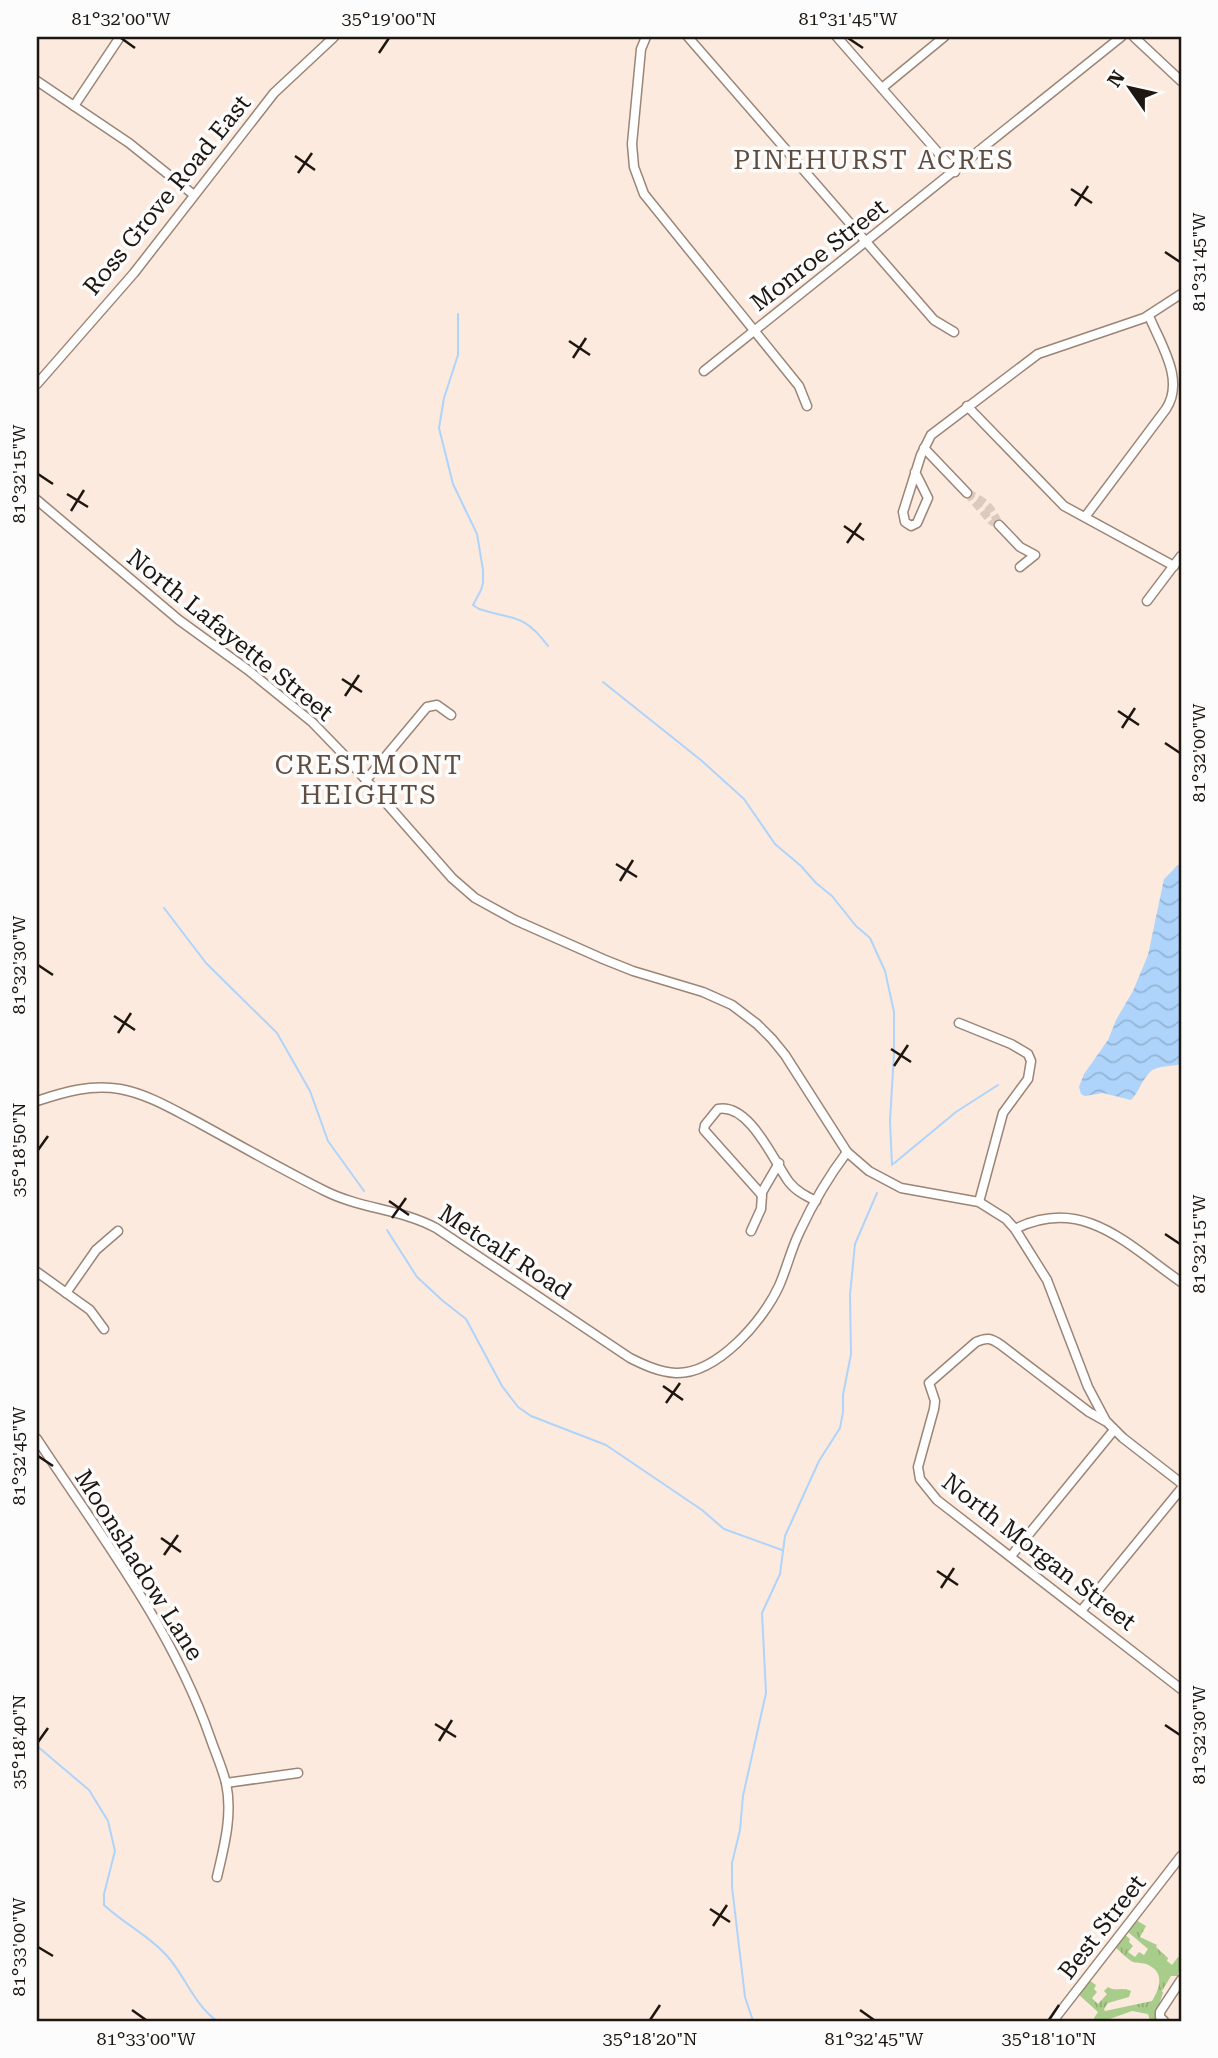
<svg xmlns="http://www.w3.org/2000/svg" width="1218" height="2058" viewBox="0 0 1218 2058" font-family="'Roboto Serif',serif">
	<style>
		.grass { fill: url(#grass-tufts) }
		.water { fill: url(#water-waves) }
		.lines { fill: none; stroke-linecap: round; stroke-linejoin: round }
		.stream { stroke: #aed4fb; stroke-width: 2 }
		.minor-tunnel { stroke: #dccabf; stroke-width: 8; stroke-dasharray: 8 4; stroke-linecap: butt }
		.minor-casing { stroke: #9a8577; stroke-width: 11 }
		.minor { stroke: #fff; stroke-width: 8 }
		.ticks { fill: none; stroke: #1e1610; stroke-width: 2.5 }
		.labels { text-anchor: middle; stroke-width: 7; stroke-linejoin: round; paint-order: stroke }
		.street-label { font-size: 24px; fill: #1e1610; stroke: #fcfcfc }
		.neighbourhood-label { font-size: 26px; letter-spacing: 2px; fill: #604d40; stroke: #fcfcfc }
		.neatline { fill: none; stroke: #1e1610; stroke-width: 2.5 }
		.ticks-label { font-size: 18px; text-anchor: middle; fill: #1e1610 }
	</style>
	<defs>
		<pattern id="grass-tufts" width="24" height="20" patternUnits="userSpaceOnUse" patternTransform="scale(1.75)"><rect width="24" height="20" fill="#a8cc8a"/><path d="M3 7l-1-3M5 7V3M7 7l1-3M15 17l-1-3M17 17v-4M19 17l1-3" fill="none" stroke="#90ae76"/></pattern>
		<pattern id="water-waves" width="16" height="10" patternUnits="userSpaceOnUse" patternTransform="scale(1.75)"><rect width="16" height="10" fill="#aed4fb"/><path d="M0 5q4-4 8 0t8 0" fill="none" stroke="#95b5d6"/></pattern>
	</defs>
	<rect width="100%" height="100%" fill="#fdeade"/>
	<path class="grass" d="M1136,1920L1146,1926L1140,1937L1157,1945L1156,1947L1168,1958L1167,1961L1172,1965L1178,1957L1181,1958L1178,1976H1171L1162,1991L1163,1993L1157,2011L1161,2021H1150L1148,2014L1132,2011L1104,2021H1092L1098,2012L1078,1994L1089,1980L1096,1985L1094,1989L1097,1992L1092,1998L1098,2004L1107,1994L1104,1991L1108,1987C1115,1992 1123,1987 1131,1991L1129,1997L1108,2003L1104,2009L1105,2011L1152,2001C1159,1990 1165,1974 1150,1966C1145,1962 1139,1964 1133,1962C1127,1959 1121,1952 1115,1947L1125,1935L1130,1939L1129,1942L1133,1946L1128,1952L1135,1957L1139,1952L1144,1955L1148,1949L1128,1932Z"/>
	<path class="water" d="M1178,865H1181V1064C1174,1066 1165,1066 1157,1068C1144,1072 1141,1090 1131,1100L1103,1093L1085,1096L1081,1094L1079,1087L1084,1074L1108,1040L1116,1020L1133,991L1148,955L1164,879Z"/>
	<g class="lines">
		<g class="stream">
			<path d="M458,314V355L444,398L439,428L453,484L477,534L483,570V583L481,590L473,605L479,609C515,620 524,614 548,646"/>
			<polyline points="603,682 702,761 744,799 775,844 801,866 816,883 832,896 856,926 870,938 885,971 894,1012 894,1053 890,1121 892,1165 956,1112 998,1085"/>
			<polyline points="164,908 206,963 277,1033 310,1091 328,1141 364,1191"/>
			<polyline points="387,1230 417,1277 443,1301 466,1319 502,1386 518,1407 531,1416 606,1445 702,1510 724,1529 782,1550"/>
			<path d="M37,1746L89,1790L108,1821L115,1851L104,1894V1905C124,1924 149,1935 168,1957C186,1978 194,2004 217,2021"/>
			<polyline points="753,2021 745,1997 732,1887 732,1863 740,1830 743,1796 766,1693 762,1613 780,1574 785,1536 819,1461 840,1428 843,1412 843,1395 851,1354 850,1295 855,1244 877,1193"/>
		</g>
		<g class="minor-tunnel">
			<path d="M967,493C985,501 992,507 999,525"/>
			<polyline points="967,493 991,521 999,525"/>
		</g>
		<g class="minor-casing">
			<g id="minor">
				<polyline points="646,37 641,49 632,144 634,167 644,194 799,386 807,406"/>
				<polyline points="688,37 934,320 954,332"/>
				<polyline points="837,37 955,172"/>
				<polyline points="1134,37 1181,81"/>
				<polyline points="37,81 129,143 194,195"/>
				<polyline points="882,88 944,37"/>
				<polyline points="74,106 120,37"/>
				<polyline points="704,371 1121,37"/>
				<polyline points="37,384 134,273 274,93 334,37"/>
				<polyline points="967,406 1064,506 1174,566"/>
				<polyline points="924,448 967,493"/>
				<polyline points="915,472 928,498 917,523 911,526 905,522 903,512 921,455 931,435 1038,354 1144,318 1181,294"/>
				<polyline points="37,500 179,620 248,670 312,722 344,755 452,878 475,898 515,920 603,959 633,971 703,992 732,1005 757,1024 772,1039 785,1055 847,1152 869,1171 901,1188 979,1202 1006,1219 1015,1229 1047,1280 1088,1387 1106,1421 1123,1438 1181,1483"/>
				<path d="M1085,517L1166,409C1185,380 1161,345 1149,316"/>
				<polyline points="999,525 1020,547 1035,555 1020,567"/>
				<polyline points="1147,601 1181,556"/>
				<polyline points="366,780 427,707 437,705 451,715"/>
				<polyline points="959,1023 1011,1044 1028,1054 1031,1061 1028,1079 1003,1113 979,1202"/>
				<path d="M37,1101C64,1092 91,1084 120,1089C148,1094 174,1110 199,1123C241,1146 283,1170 325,1191C361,1209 401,1209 436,1228L630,1358C644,1365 659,1372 676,1373C717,1374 763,1321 779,1286C787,1268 791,1249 800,1231C813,1203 829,1176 847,1152"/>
				<polyline points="761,1194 779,1163"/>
				<path d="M1015,1229C1083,1195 1128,1245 1181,1282"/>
				<path d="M751,1231L761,1209L762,1195L704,1130L705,1125L718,1109C750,1103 774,1162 789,1182C796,1191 806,1196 816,1201"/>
				<polyline points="37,1272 90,1310 104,1329"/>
				<polyline points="66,1293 96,1250 118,1231"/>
				<path d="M1105,1421L1089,1412L1001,1345C991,1338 987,1337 976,1342L929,1383L935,1401L934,1409L918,1467L920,1479L937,1500L1181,1689"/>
				<path d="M37,1439C100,1535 172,1628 210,1737C215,1752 222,1767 226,1783C233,1814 224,1847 217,1877"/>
				<polyline points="1011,1556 1114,1430"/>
				<polyline points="1081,1611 1181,1489"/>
				<polyline points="226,1783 298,1773"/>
				<polyline points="1053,2021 1181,1856"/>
				<polyline points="1164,2021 1160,2017 1160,2012 1181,1980"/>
			</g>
		</g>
		<use href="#minor" class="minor"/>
	</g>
	<path class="ticks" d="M121,38L135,48M848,38L863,48M379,53L389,38M295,156L315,170M298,173L312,153M1071,189L1092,203M1075,206L1088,186M1165,252L1180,262M569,341L590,355M573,358L586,338M38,474L53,484M67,494L88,507M71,511L84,490M844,526L864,540M847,543L861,523M342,679L362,692M345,696L359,675M1118,711L1139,725M1122,728L1135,708M1165,743L1180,753M616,864L637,877M620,881L633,860M38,965L53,975M114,1016L135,1030M118,1033L131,1013M891,1049L911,1062M894,1066L908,1045M38,1150L48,1136M389,1201L409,1215M392,1218L406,1198M1165,1234L1180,1244M663,1386L683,1400M666,1403L680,1383M38,1456L53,1466M161,1538L181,1552M164,1555L178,1535M937,1571L958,1585M941,1588L954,1568M435,1724L456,1737M1165,1725L1180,1735M439,1741L452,1720M38,1742L48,1728M710,1909L730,1922M713,1926L727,1905M38,1947L53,1956M132,2010L146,2020M860,2010L874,2020M650,2020L660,2005M1049,2020L1059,2005"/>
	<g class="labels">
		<g class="street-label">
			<text transform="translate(167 195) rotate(-51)" y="8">Ross Grove Road East</text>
			<text transform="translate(819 255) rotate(-38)" y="8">Monroe Street</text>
			<text transform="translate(230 635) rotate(39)" y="8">North Lafayette Street</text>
			<text transform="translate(505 1252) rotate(33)" y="8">Metcalf Road</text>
			<text transform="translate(1039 1552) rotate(38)" y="8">North Morgan Street</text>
			<text transform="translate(139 1565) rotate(58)" y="8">Moonshadow Lane</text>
			<text transform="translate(1102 1927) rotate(-52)" y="8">Best Street</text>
		</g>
		<g class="neighbourhood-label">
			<text x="874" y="169">PINEHURST ACRES</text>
			<text x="369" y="774">CRESTMONT<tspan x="369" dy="30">HEIGHTS</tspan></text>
		</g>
	</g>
	<rect width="1218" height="2058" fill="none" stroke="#fcfcfc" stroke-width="77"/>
	<g transform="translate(1130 88) rotate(304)" stroke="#fcfcfc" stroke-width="5" paint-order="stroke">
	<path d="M0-5L12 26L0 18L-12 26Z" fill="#1e1610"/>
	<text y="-10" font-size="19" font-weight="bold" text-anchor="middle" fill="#1e1610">N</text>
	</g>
	<rect x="38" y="38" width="1142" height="1982" class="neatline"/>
	<g class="ticks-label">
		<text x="121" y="25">81°32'00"W</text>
		<text x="389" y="25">35°19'00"N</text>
		<text x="848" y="25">81°31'45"W</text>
		<text transform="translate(1199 262) rotate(-90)" y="6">81°31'45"W</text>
		<text transform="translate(19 474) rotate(-90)" y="6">81°32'15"W</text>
		<text transform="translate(1199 753) rotate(-90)" y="6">81°32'00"W</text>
		<text transform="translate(19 965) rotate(-90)" y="6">81°32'30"W</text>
		<text transform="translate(19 1150) rotate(-90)" y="6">35°18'50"N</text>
		<text transform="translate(1199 1244) rotate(-90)" y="6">81°32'15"W</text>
		<text transform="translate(19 1456) rotate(-90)" y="6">81°32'45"W</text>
		<text transform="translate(1199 1735) rotate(-90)" y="6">81°32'30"W</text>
		<text transform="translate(19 1742) rotate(-90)" y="6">35°18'40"N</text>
		<text transform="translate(19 1947) rotate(-90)" y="6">81°33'00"W</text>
		<text x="146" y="2045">81°33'00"W</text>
		<text x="650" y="2045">35°18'20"N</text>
		<text x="874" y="2045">81°32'45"W</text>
		<text x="1049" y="2045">35°18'10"N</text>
	</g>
</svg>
